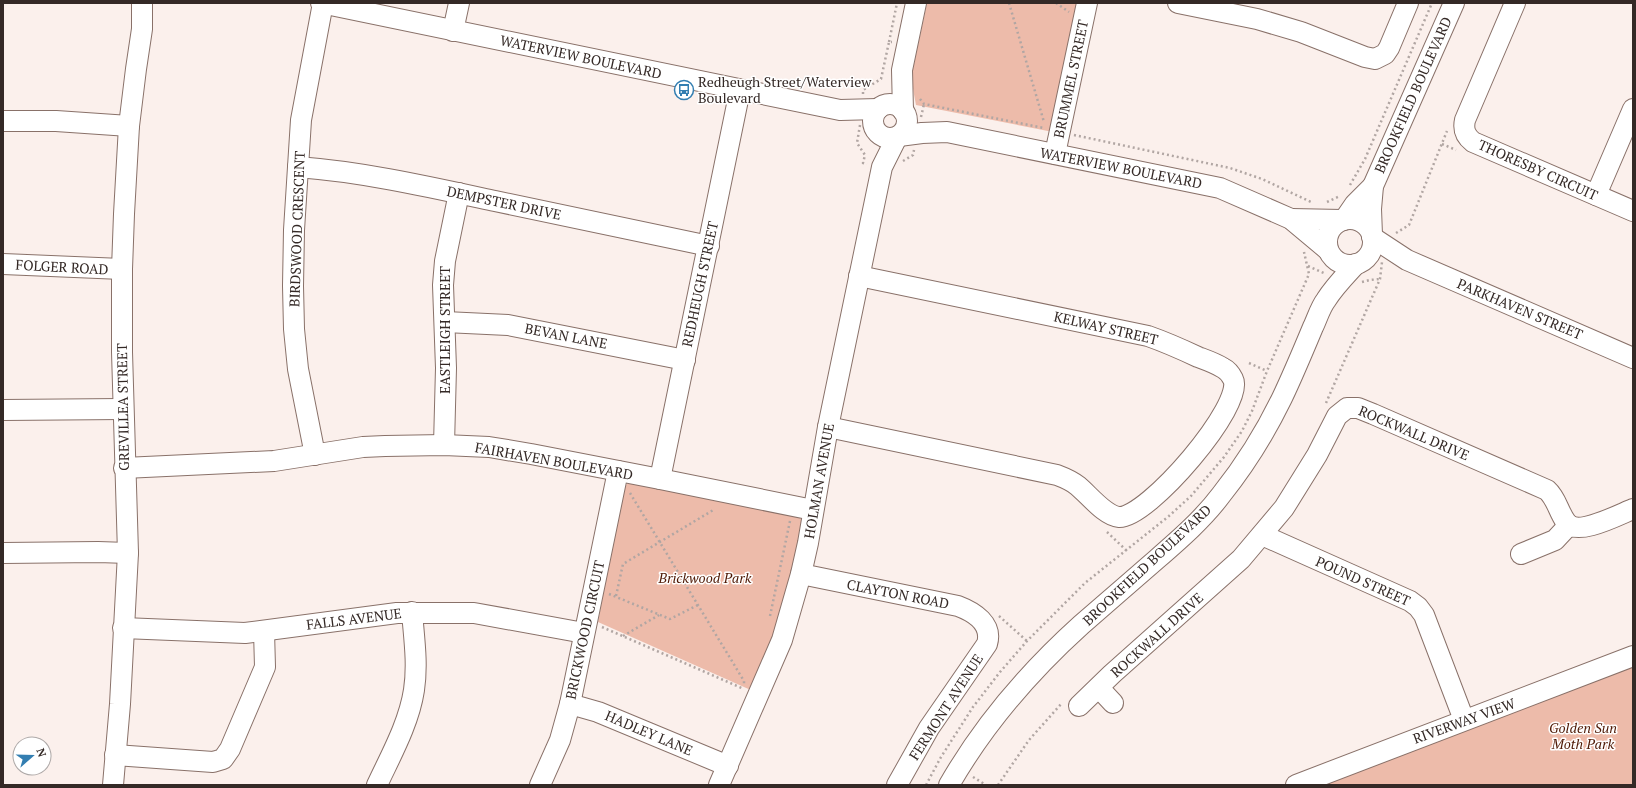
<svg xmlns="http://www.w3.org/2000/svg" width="1636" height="788" viewBox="0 0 1636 788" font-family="'PT Serif',serif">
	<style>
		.green { fill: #edbbaa }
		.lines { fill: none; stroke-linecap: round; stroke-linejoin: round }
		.minor-casing { stroke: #897169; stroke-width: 22 }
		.path { stroke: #b1a6a3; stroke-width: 2.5; stroke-dasharray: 2 3; stroke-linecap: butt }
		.minor { stroke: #fff; stroke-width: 20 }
		.labels { text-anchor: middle; stroke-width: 3; stroke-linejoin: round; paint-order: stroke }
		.street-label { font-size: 14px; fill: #342926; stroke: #fff }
		.poi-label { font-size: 14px; fill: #342926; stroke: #fff; text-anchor: start }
		.park-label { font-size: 14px; font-style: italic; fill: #4f1905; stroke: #fff }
	</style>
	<rect width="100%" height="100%" fill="#fbf0ec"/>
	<g class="green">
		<polygon points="927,3 1079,3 1053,132 916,105 911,78"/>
		<polygon points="632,478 796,512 804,524 784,614 753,691 598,622 623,489"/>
		<polygon points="1633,666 1633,785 1323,785"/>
	</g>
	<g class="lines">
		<g class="minor-casing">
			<g id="minor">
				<polyline points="321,3 840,110 878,109"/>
				<polyline points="1178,3 1257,19 1301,32 1365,57 1375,59 1385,54 1389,48 1408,3"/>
				<path d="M1515,3L1465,120C1463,129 1465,136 1473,142L1633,211"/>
				<polyline points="453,31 459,3"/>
				<circle cx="890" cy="121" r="17"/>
				<polyline points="903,111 902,70 916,3"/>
				<polyline points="3,121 56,121 129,126"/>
				<polyline points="899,136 922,133 947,132 1220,188 1291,219 1328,250"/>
				<polyline points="1055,154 1087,3"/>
				<path d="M298,167C364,172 430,187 495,201C566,216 637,231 709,246"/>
				<polyline points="1596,195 1633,109"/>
				<polyline points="1291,219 1342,220"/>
				<circle cx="1350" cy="242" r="23"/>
				<polyline points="1344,220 1355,204 1373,186"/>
				<polyline points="1372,235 1371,209 1373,186 1454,3"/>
				<polyline points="1372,237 1407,260 1633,358"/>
				<polyline points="3,264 122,269"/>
				<polyline points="445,322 508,325 685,360"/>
				<polyline points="3,410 122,409"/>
				<path d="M828,427L1057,475C1065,478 1072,481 1078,486C1089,495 1105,516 1119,517C1147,519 1246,404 1233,379C1231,375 1227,370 1223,368C1215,363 1206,360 1198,357C1181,349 1165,342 1148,336L859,276"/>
				<polyline points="444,445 446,368 443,285 445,261 459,193"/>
				<polyline points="315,455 298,369 294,329 293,286 294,230 301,120 323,3"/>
				<polyline points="124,468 274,461 363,447 385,446 444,445 489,447 531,454 660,479 813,510"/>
				<polyline points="660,479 740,90"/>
				<polyline points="1262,535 1410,601 1418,607 1424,615 1464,720"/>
				<polyline points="3,553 98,552 128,553"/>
				<polyline points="1521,554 1555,540 1569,525"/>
				<path d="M801,574L958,606C974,612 993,624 987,644L929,728L897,785"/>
				<polyline points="123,628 245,633 397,613 474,613 584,633"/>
				<polyline points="1099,688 1113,703"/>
				<polyline points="570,704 598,712 728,766"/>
				<path d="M1079,706L1112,674L1241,559L1284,508L1317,455L1337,416L1347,408H1358L1373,414L1547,490C1557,499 1558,511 1566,522C1577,537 1618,515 1633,509"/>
				<polyline points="115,755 213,762 223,759 230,749 265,667 264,631"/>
				<polyline points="113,785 120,704 128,553 122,352 122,269 124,214 129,126 136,69 142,29 142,3"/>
				<path d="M377,785C391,755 409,723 414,690C418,664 414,638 412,612"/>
				<polyline points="540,785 560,740 570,704 618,471"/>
				<polyline points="719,785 782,640 801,574 808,543 828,427 882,167 897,137"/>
				<path d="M949,785C984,724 1029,672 1081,625C1106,603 1132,581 1157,559C1180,539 1203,519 1221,495C1245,465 1265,433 1282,398C1293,375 1303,351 1313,327C1317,319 1320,308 1326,300C1334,287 1345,276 1356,264"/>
				<polyline points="1296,785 1633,656"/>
			</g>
		</g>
		<g class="path">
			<polyline points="1009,3 1044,122"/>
			<polyline points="1056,3 1069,12"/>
			<polyline points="889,42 897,3"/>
			<polyline points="863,94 863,90 881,79 889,42 892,42"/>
			<polyline points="920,99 924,104 1044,128"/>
			<polyline points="921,117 924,104"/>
			<polyline points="860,125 857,143 865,155 863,163 867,164"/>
			<polyline points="1074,135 1230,168 1262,179 1311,202"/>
			<polyline points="1442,144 1456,150"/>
			<polyline points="903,161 913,155 914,150"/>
			<polyline points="1350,185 1365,159 1432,3"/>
			<polyline points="1327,202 1340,196"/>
			<polyline points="1396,233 1409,225 1447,131"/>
			<polyline points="1308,266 1326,274"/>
			<polyline points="1362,282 1370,280 1380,279"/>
			<polyline points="1249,363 1267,371"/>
			<polyline points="1326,403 1380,279 1382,262"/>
			<polyline points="630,493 744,681 744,685"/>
			<polyline points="1107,532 1127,551"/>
			<polyline points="609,594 670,619 698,605"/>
			<polyline points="616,596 623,564 715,509"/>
			<polyline points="770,616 790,521"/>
			<polyline points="999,616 1027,641"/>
			<polyline points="602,627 744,689"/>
			<polyline points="623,636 659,615"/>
			<polyline points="973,777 986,785"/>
			<polyline points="926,785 941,757 973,707 1000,672 1027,641 1085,583 1169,516 1191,496 1224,457 1242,431 1252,411 1267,371 1309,274 1304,252"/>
			<polyline points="998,785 1029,740 1062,703"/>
		</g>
		<use href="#minor" class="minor"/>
	</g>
	<defs>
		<g id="bus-ring" transform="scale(1)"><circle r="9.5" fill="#fff" stroke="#337eb1" stroke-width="1.5"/><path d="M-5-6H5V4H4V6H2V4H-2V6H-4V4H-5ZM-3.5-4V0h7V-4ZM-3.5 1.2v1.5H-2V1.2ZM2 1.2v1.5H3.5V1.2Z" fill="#337eb1"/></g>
	</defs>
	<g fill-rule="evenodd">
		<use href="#bus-ring" x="684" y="90"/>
	</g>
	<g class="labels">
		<g class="street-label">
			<text transform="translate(581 57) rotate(12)" y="5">WATERVIEW BOULEVARD</text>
			<text transform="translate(1071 79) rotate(-78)" y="5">BRUMMEL STREET</text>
			<text transform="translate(1413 95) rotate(-66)" y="5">BROOKFIELD BOULEVARD</text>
			<text transform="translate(1121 168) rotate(11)" y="5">WATERVIEW BOULEVARD</text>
			<text transform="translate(1538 170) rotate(24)" y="5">THORESBY CIRCUIT</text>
			<text transform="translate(504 203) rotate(12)" y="5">DEMPSTER DRIVE</text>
			<text transform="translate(297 229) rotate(-88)" y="5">BIRDSWOOD CRESCENT</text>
			<text transform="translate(62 267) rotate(3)" y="5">FOLGER ROAD</text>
			<text transform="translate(700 284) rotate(-78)" y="5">REDHEUGH STREET</text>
			<text transform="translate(1520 309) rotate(23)" y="5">PARKHAVEN STREET</text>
			<text transform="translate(1106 328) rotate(13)" y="5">KELWAY STREET</text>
			<text transform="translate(445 330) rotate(-90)" y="5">EASTLEIGH STREET</text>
			<text transform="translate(566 336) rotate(11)" y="5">BEVAN LANE</text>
			<text transform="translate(123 407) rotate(-91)" y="5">GREVILLEA STREET</text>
			<text transform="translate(1414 433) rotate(23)" y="5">ROCKWALL DRIVE</text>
			<text transform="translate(554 461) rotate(10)" y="5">FAIRHAVEN BOULEVARD</text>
			<text transform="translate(819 481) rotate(-80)" y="5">HOLMAN AVENUE</text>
			<text transform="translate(1147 565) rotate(-43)" y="5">BROOKFIELD BOULEVARD</text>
			<text transform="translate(1363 581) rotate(24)" y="5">POUND STREET</text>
			<text transform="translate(898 594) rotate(11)" y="5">CLAYTON ROAD</text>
			<text transform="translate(354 619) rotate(-7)" y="5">FALLS AVENUE</text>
			<text transform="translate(585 630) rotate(-78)" y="5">BRICKWOOD CIRCUIT</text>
			<text transform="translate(1157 635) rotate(-42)" y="5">ROCKWALL DRIVE</text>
			<text transform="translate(946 707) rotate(-57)" y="5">FERMONT AVENUE</text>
			<text transform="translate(1464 721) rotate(-20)" y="5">RIVERWAY VIEW</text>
			<text transform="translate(649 733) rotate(23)" y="5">HADLEY LANE</text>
		</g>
		<g class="poi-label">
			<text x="698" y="87">Redheugh Street/Waterview<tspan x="698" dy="16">Boulevard</tspan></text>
		</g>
		<g class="park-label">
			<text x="705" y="583">Brickwood Park</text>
			<text x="1583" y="733">Golden Sun<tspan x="1583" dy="16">Moth Park</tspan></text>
		</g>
	</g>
	<rect width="1636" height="788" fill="none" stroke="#342926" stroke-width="8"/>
	<g transform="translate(32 756) rotate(70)"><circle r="19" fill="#ffffff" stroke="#aea9a8"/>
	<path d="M0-3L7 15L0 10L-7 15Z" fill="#337eb1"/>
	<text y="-6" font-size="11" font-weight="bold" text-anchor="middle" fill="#342926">N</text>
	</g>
</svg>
